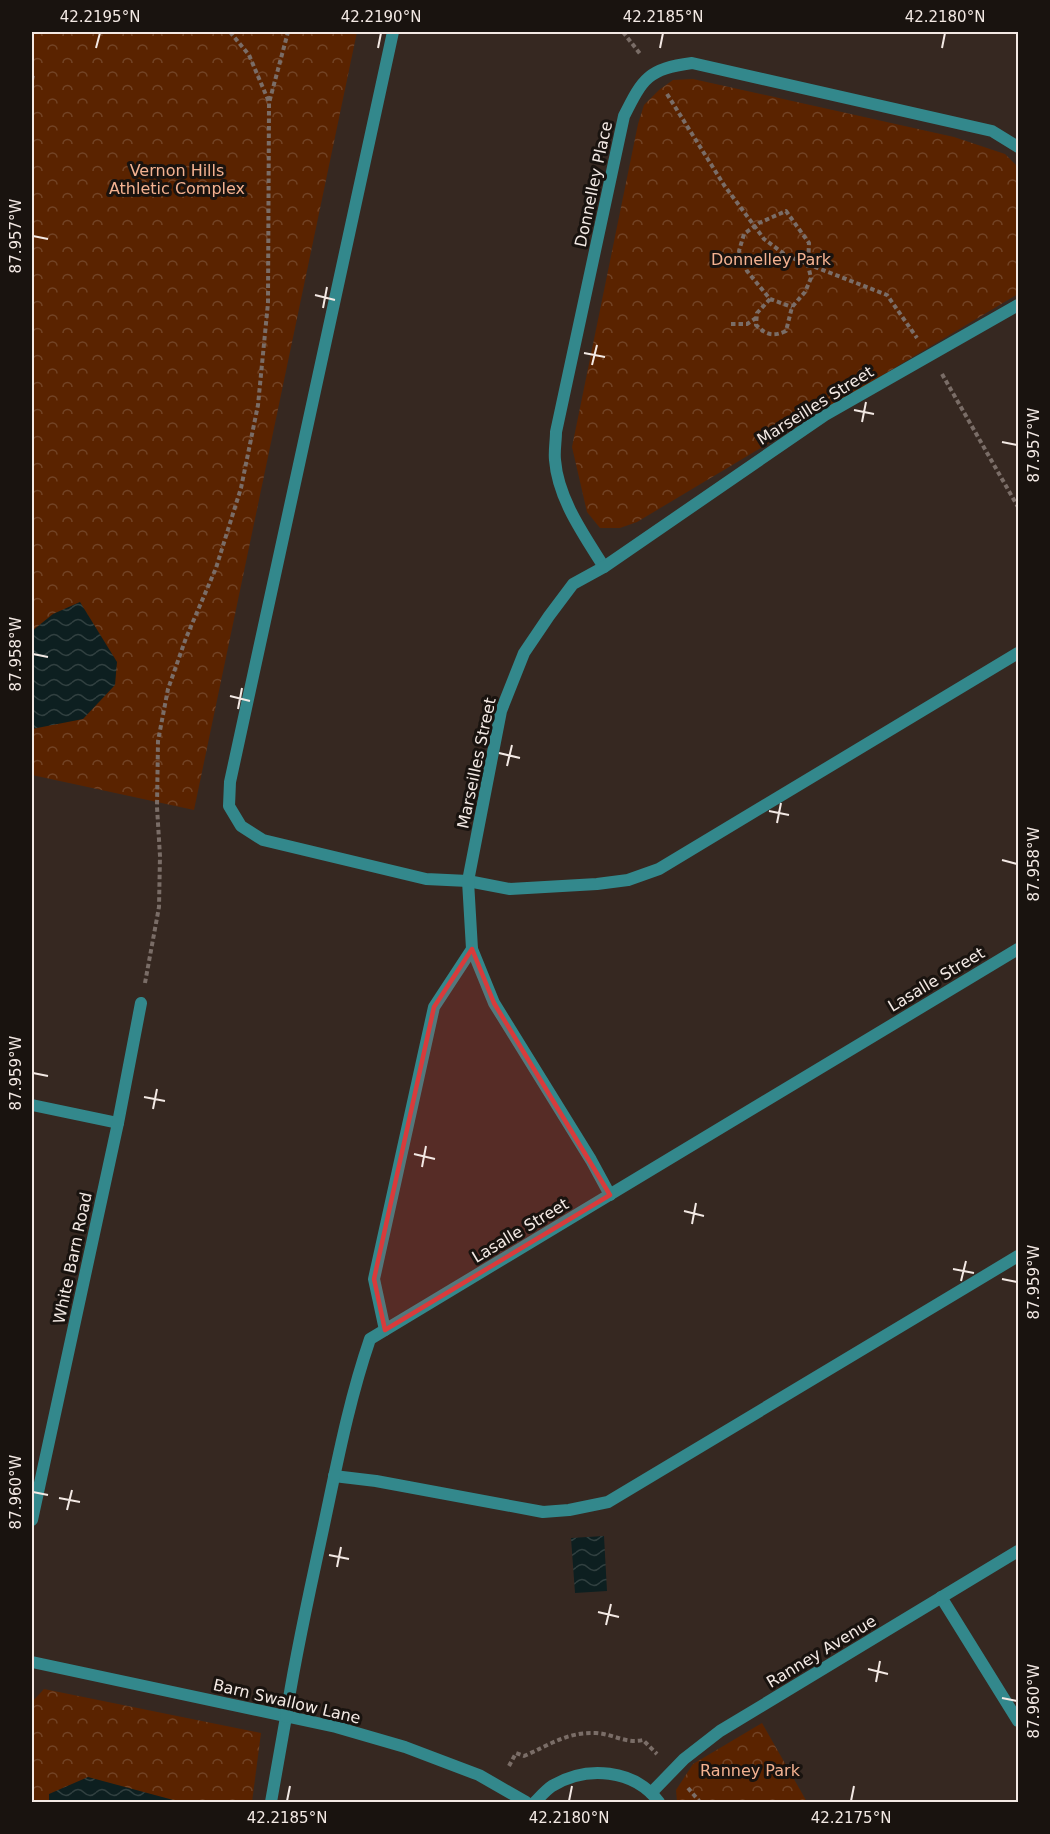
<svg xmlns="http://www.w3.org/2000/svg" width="1050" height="1834" viewBox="0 0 1050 1834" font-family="'DejaVu Sans',sans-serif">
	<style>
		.park { fill: url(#park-crowns) }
		.water { fill: url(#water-waves) }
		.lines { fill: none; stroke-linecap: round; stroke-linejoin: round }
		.path { stroke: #7a6d67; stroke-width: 4; stroke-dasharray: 4.5 3; stroke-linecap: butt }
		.service { stroke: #33888c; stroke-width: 12 }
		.minor { stroke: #33888c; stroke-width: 12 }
		.marked { fill: #d93b3b; fill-opacity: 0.2; stroke: #d93b3b; stroke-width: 4.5; stroke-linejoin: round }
		.ticks { fill: none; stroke: #f3e9e4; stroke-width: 2 }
		.labels { text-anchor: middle; stroke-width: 6; stroke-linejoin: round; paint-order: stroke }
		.park-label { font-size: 16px; fill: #f4b291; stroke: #19130f }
		.street-label { font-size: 16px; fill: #f3e9e4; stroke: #19130f }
		.neatline { fill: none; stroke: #f3e9e4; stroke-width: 2 }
		.ticks-label { font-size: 15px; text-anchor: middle; fill: #f3e9e4 }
	</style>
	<defs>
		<pattern id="park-crowns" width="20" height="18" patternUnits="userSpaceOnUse" patternTransform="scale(1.5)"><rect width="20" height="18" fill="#5a2300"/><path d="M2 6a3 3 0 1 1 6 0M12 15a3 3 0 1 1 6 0" fill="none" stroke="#724325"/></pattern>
		<pattern id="water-waves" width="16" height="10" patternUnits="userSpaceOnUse" patternTransform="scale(1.5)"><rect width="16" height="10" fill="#0d1f20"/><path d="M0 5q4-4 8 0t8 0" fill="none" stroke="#314040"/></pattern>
	</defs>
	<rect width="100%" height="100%" fill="#362821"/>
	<g class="park">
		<polygon points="32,32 357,32 194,810 32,775"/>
		<polygon points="693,79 954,137 1005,154 1018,167 1018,294 637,522 620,528 600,528 587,512 572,447 638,124 644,105 659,90 673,80"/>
		<polygon points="44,1689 261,1733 252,1802 32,1802 32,1702"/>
		<polygon points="762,1723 807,1802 677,1802 676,1790 693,1764"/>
	</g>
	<g class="water">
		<polygon points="80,602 117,662 115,685 83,719 32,729 32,631 53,614"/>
		<polygon points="604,1536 607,1591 575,1593 571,1538"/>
		<polygon points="88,1777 177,1801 177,1802 49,1802 49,1794"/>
	</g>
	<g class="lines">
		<g class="path">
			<polyline points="230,32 249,55 269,102"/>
			<polyline points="623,32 641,55"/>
			<polyline points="32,80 33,75"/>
			<polyline points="667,94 724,185 764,239 787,256 887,295 917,338"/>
			<path d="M770,299L757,313L756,325C766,335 773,337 786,331L792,307L805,292L811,278L808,265L809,243L786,211L759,223L744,234L739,251L747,271L770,299L792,307"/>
			<polyline points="731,324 747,324 756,318"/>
			<polyline points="942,374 1018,507"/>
			<polyline points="145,983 159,907 160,856 157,807 158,741 168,689 186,638 216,568 241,488 258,405 268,303 269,103 288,32"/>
			<path d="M509,1766L516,1753L524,1756C550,1745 566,1732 596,1733C613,1734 626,1744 643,1740L657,1754"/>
			<polyline points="688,1788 700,1802"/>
		</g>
		<g class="service">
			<polyline points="393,32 230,782 229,806 241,826 263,840 426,879 468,881 510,889 597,884 628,880 659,869 1018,653"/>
			<polyline points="334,1476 376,1481 543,1512 569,1510 608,1502 1018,1256"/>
			<polyline points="271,1802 286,1717"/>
		</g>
		<g class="minor">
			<path d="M604,567C584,535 558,499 555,460C554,451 556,441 556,432L624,116C643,78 648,69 692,63L992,131L1018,147"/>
			<polyline points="472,949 494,1003 591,1160 610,1195"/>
			<polyline points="32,1105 118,1123"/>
			<polyline points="385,1330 374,1279 434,1007 472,949 468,881 501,711 524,653 549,616 573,584 604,567 825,415 1018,305"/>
			<polyline points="32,1520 118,1123 141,1003"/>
			<polyline points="941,1597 1018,1721"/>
			<polyline points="32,1662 336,1727 405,1747 479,1775 526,1802"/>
			<path d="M286,1717C295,1656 309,1595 322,1534C336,1469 348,1403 370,1339L1018,949"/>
			<polyline points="651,1793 684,1759 720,1731 1018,1551"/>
			<path d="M535,1802C540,1797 546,1790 552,1786C587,1765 634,1769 659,1802"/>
		</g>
	</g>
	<path class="marked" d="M472,949L494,1003L610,1195L385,1330L374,1279L434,1007Z"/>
	<path class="ticks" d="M96,48L100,33M378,48L381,33M660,48L663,33M942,48L945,33M33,236L48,239M315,295L335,300M323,308L327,287M584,353L605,357M592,365L597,345M854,410L874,414M862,422L866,402M1002,442L1017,445M33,654L48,657M230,696L250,701M238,709L242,688M499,753L520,758M507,766L512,745M769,811L789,815M777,823L781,803M1002,860L1017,864M33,1073L48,1076M144,1097L165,1101M153,1109L157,1089M414,1154L435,1159M422,1167L426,1146M684,1211L704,1216M692,1224L696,1203M953,1269L974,1273M1002,1279L1017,1282M961,1281L966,1261M33,1492L48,1495M59,1498L80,1502M67,1510L72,1490M329,1555L349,1559M337,1567L341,1547M598,1612L619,1617M606,1625L611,1604M868,1669L888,1674M876,1682L880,1661M1002,1698L1017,1701M287,1801L290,1786M569,1801L572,1786M851,1801L854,1786"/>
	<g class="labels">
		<g class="park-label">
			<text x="177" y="176">Vernon Hills<tspan x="177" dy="18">Athletic Complex</tspan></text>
			<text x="771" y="265">Donnelley Park</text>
			<text x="750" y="1776">Ranney Park</text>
		</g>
		<g class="street-label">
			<text transform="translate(593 184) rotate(-78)" y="6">Donnelley Place</text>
			<text transform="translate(815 405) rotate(-32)" y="6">Marseilles Street</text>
			<text transform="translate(476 763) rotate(-78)" y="6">Marseilles Street</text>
			<text transform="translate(936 979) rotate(-31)" y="6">Lasalle Street</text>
			<text transform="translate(520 1230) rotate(-31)" y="6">Lasalle Street</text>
			<text transform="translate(72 1258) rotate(-78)" y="6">White Barn Road</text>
			<text transform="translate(821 1651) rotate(-31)" y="6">Ranney Avenue</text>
			<text transform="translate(287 1701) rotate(13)" y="6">Barn Swallow Lane</text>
		</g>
	</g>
	<rect width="1050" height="1834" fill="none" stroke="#19130f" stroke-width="66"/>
	<rect x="33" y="33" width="984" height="1768" class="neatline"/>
	<g class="ticks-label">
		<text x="100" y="22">42.2195°N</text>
		<text x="381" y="22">42.2190°N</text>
		<text x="663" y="22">42.2185°N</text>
		<text x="945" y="22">42.2180°N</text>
		<text transform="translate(16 236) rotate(-90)" y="5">87.957°W</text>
		<text transform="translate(1034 445) rotate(-90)" y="5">87.957°W</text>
		<text transform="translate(16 654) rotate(-90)" y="5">87.958°W</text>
		<text transform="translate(1034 864) rotate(-90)" y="5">87.958°W</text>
		<text transform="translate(16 1073) rotate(-90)" y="5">87.959°W</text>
		<text transform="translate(1034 1282) rotate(-90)" y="5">87.959°W</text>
		<text transform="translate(16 1492) rotate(-90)" y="5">87.960°W</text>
		<text transform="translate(1034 1701) rotate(-90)" y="5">87.960°W</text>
		<text x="287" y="1823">42.2185°N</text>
		<text x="569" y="1823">42.2180°N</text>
		<text x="851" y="1823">42.2175°N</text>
	</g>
</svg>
